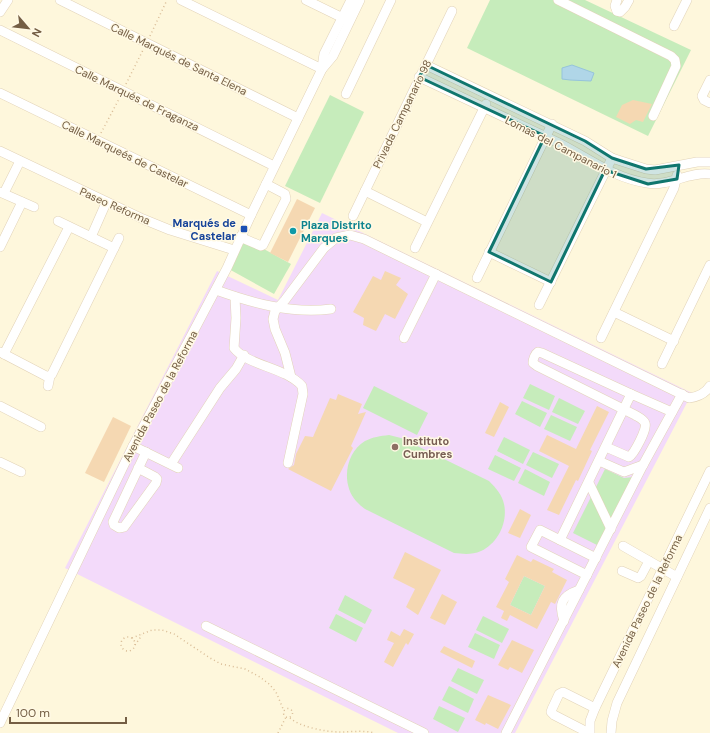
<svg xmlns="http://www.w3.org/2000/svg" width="710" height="733" viewBox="0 0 710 733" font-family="'DM Sans',sans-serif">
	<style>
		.education { fill: #f3dafa }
		.green { fill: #c6ecbb }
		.water { fill: #b0d6e8; stroke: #96c4db }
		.building { fill: #f5d8b2; fill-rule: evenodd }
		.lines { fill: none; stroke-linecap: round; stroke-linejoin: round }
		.minor-casing { stroke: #e2d3b8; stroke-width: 10 }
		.path { stroke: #d9bc96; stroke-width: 1.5; stroke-dasharray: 1 3; stroke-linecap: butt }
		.minor { stroke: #fff; stroke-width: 9 }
		.marked { fill: #0f766e; fill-opacity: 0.2; stroke: #0f766e; stroke-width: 3; stroke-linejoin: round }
		.transit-dot { fill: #1a4fb4; stroke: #fff9e4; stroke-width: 1.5 }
		.culture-dot { fill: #0f9aa8; stroke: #fff9e4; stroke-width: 1.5 }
		.education-dot { fill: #8d6e63; stroke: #fff9e4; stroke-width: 1.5 }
		.labels { text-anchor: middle; stroke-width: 3; stroke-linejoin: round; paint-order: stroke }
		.street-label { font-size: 11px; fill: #745e44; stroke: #fff9e4 }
		.transit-label { font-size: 11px; font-weight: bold; fill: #164399; stroke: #fff9e4; text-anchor: end }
		.culture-label { font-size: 11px; font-weight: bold; fill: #0d838f; stroke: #fff9e4; text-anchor: start }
		.education-label { font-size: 11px; font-weight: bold; fill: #785e54; stroke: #fff9e4; text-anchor: start }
	</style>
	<rect width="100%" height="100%" fill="#fef7dc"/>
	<polygon class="education" points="322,213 692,393 515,733 398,733 65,568 217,271 278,300"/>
	<g class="green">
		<polygon points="490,0 585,0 691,50 648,136 467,48"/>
		<polygon points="330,95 364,112 320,203 285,186"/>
		<polygon points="244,238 291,264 274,294 227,268"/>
		<polygon points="530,384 555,396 549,410 523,398"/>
		<polygon points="374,386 428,413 417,435 363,408"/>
		<polygon points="559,398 585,411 578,424 552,412"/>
		<polygon points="522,401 547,413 540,427 515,414"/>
		<polygon points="551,415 577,427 570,441 544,429"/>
		<path d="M389,435L401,438L489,481C496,488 502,495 504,504C508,522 498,543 481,551C472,555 463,554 454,553L365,509C362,507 359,504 356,501C341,484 345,453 365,441C373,437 380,436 389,435Z"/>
		<polygon points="504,437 530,450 523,464 497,451"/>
		<polygon points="533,452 559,464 552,478 526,465"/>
		<polygon points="495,455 521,468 514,481 488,469"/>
		<polygon points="525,469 550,482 544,496 518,483"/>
		<polygon points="605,469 624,478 633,477 599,546 573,533"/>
		<polygon points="524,576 545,586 531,615 510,605"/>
		<polygon points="345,595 372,610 365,624 338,610"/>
		<polygon points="336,614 363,628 356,642 329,628"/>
		<polygon points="483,616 509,629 502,643 476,630"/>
		<polygon points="475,633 500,645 494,659 468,647"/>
		<polygon points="458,668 484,680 477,694 451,681"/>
		<polygon points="449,686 474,699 468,713 442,700"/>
		<polygon points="439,706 465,718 458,732 433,719"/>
	</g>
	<polygon class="water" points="572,65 594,73 591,81 570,80 562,79 562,68"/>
	<g class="building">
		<polygon points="633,100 652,104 643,122 636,120 630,124 616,117 622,105"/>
		<polygon points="297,199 315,208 288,262 270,253"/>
		<polygon points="385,271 401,278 396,285 408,294 395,319 385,314 376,331 363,325 364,318 353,312 373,276 381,280"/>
		<polygon points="338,394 362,404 358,414 366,412 351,446 353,448 331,491 288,469 294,465 296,454 305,436 313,437 330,398 336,400"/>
		<polygon points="500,402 509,407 494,437 485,433"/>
		<polygon points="597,406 609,412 590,450 592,451 578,481 576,480 559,515 547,510 569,466 539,451 547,435 576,449"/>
		<polygon points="113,417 131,426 104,482 85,473"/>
		<polygon points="520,509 531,515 520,538 508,533"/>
		<polygon points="405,552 441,570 418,615 406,607 415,589 393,578"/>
		<path d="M517,555L531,562L533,559L554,569L552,572L567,580L555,604L551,602L537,629L510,615L507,621L501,618L504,611L496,607L509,582L505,579ZM524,576L545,586L531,615L510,605Z"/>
		<polygon points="442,594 457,602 445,625 430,618"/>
		<polygon points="404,629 414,634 408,645 406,643 393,667 384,662 394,643 387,640 391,631 400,636"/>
		<polygon points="512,640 534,650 522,673 510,667 508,670 498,665"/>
		<polygon points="444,646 475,661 472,668 440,652"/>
		<polygon points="488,695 511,705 498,729 486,723 485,725 475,720"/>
	</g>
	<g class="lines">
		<g class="minor-casing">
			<g id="minor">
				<polyline points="60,0 298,118"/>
				<polyline points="181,0 322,69"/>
				<polyline points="306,0 347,20"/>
				<polyline points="558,0 671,56 675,60 676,66 653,116"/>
				<polyline points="617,0 615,6 617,11"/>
				<polyline points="617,11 620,12 625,7 629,0"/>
				<polyline points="0,12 8,0"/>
				<polyline points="674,26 687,0"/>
				<polyline points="0,30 274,166"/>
				<polyline points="426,65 585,141 612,158 621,161 646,169 655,170 697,162 710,162"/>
				<polyline points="322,68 324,54 351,0"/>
				<path d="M419,77C465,99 511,120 557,142C587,157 613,178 647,183C669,187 689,171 710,174"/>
				<polyline points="710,80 702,96 704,100 710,103"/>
				<polyline points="0,93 251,215"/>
				<polyline points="346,94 391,0"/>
				<polyline points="0,151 143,219 170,230 234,250"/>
				<polyline points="365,191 427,222"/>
				<polyline points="0,192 34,207"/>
				<polyline points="4,193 20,161"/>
				<polyline points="353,216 452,11"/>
				<polyline points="58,221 114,248"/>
				<polyline points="91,237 106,203"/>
				<polyline points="240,237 261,246 263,245 286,199 285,194 266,184"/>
				<polyline points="0,247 22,202"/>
				<polyline points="415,248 486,104"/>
				<polyline points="489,252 551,282"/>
				<polyline points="477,278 552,124"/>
				<path d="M216,290C252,303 291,314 331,309"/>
				<path d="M235,297L236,318L234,348C248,366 285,367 302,386L303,394L288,463"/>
				<polyline points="539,305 612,158"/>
				<polyline points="614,312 674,341"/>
				<polyline points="404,338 436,274"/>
				<polyline points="601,338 674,188 677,175"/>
				<polyline points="0,352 46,376 50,376"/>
				<polyline points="4,354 69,227"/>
				<polyline points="662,364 710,265"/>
				<path d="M291,377L285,353L275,329L273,319L275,311L285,300L324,248L336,238L350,235L364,239L689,398C698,397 705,394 710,386"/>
				<polyline points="48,386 50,376 52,374 119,238"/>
				<polyline points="0,406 41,427"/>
				<polyline points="133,446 178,468"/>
				<path d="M606,447L629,457C634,454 648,428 645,423C643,419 638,417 635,415L537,366L533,363C533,359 535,354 538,352L542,353L631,394"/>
				<polyline points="599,461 624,472 643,465"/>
				<polyline points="0,462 21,472"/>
				<polyline points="171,464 220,388 236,369 244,355"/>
				<polyline points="138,468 155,477 157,479 156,483 124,527 119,528 114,525 113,522 146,452"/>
				<polyline points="589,483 611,529"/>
				<polyline points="560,540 631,394 672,412"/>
				<polyline points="623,546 677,577"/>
				<polyline points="622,571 638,578 641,576 649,561"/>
				<polyline points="587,575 531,547 540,530 596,558"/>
				<path d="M564,621C558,603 562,596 579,590"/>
				<polyline points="206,626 424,733"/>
				<polyline points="0,723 133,446 227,268 251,215 322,69 333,56 360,0"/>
				<polyline points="506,733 643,465 682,394"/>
				<polyline points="589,733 554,715 551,712 552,709 559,694 563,692 595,708"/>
				<polyline points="590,733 590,721 595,708 710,471"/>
				<polyline points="611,733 612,721 617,703 710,508"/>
			</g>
		</g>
		<g class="path">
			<polyline points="150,36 167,0"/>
			<polyline points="126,84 143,50"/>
			<polyline points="101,133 119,99"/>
			<circle cx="128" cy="644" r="7"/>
			<polyline points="132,638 152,630 162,630 174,634 210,658 221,664 245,669 260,677 269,684 276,692 284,711"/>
			<polyline points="135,645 142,635"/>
			<circle cx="288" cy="713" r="4.5"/>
			<path d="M290,718C300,727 326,732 340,732C351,732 363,730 374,733"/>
			<polyline points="278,733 286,717"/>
		</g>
		<use href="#minor" class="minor"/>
	</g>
	<path class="marked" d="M426,65L585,141L612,158L646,169L679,165L677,179L648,184L605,170L551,282L489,252L545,136L419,77Z"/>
	<rect class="transit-dot" x="240" y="225" width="8" height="8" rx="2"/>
	<circle class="culture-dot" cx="293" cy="231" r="4"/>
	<circle class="education-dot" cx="395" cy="447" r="4"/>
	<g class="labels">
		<g class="street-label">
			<text transform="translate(179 59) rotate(26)" y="4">Calle Marqués de Santa Elena</text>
			<text transform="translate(137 98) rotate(26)" y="4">Calle Marqués de Fraganza</text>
			<text transform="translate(402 114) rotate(-64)" y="4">Privada Campanario 98</text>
			<text transform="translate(561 147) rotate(27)" y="4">Lomas del Campanario 1</text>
			<text transform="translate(125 154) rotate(26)" y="4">Calle Marqueés de Castelar</text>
			<text transform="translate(115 206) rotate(24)" y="4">Paseo Reforma</text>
			<text transform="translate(160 396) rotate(-62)" y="4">Avenida Paseo de la Reforma</text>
			<text transform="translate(647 601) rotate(-64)" y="4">Avenida Paseo de la Reforma</text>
		</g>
		<g class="transit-label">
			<text x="236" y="227">Marqués de<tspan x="236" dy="13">Castelar</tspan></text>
		</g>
		<g class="culture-label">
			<text x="301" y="229">Plaza Distrito<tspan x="301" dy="13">Marques</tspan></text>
		</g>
		<g class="education-label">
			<text x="403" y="445">Instituto<tspan x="403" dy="13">Cumbres</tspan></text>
		</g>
	</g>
	<g transform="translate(28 28) rotate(118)" stroke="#fff9e4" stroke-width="3" paint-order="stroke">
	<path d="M0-3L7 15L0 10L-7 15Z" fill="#745e44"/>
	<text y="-6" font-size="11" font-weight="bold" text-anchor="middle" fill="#745e44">N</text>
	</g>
	<path d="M10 717v6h116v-6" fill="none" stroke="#745e44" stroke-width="2"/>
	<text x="16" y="717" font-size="12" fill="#745e44" stroke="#fff9e4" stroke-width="3" paint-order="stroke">100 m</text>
</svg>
